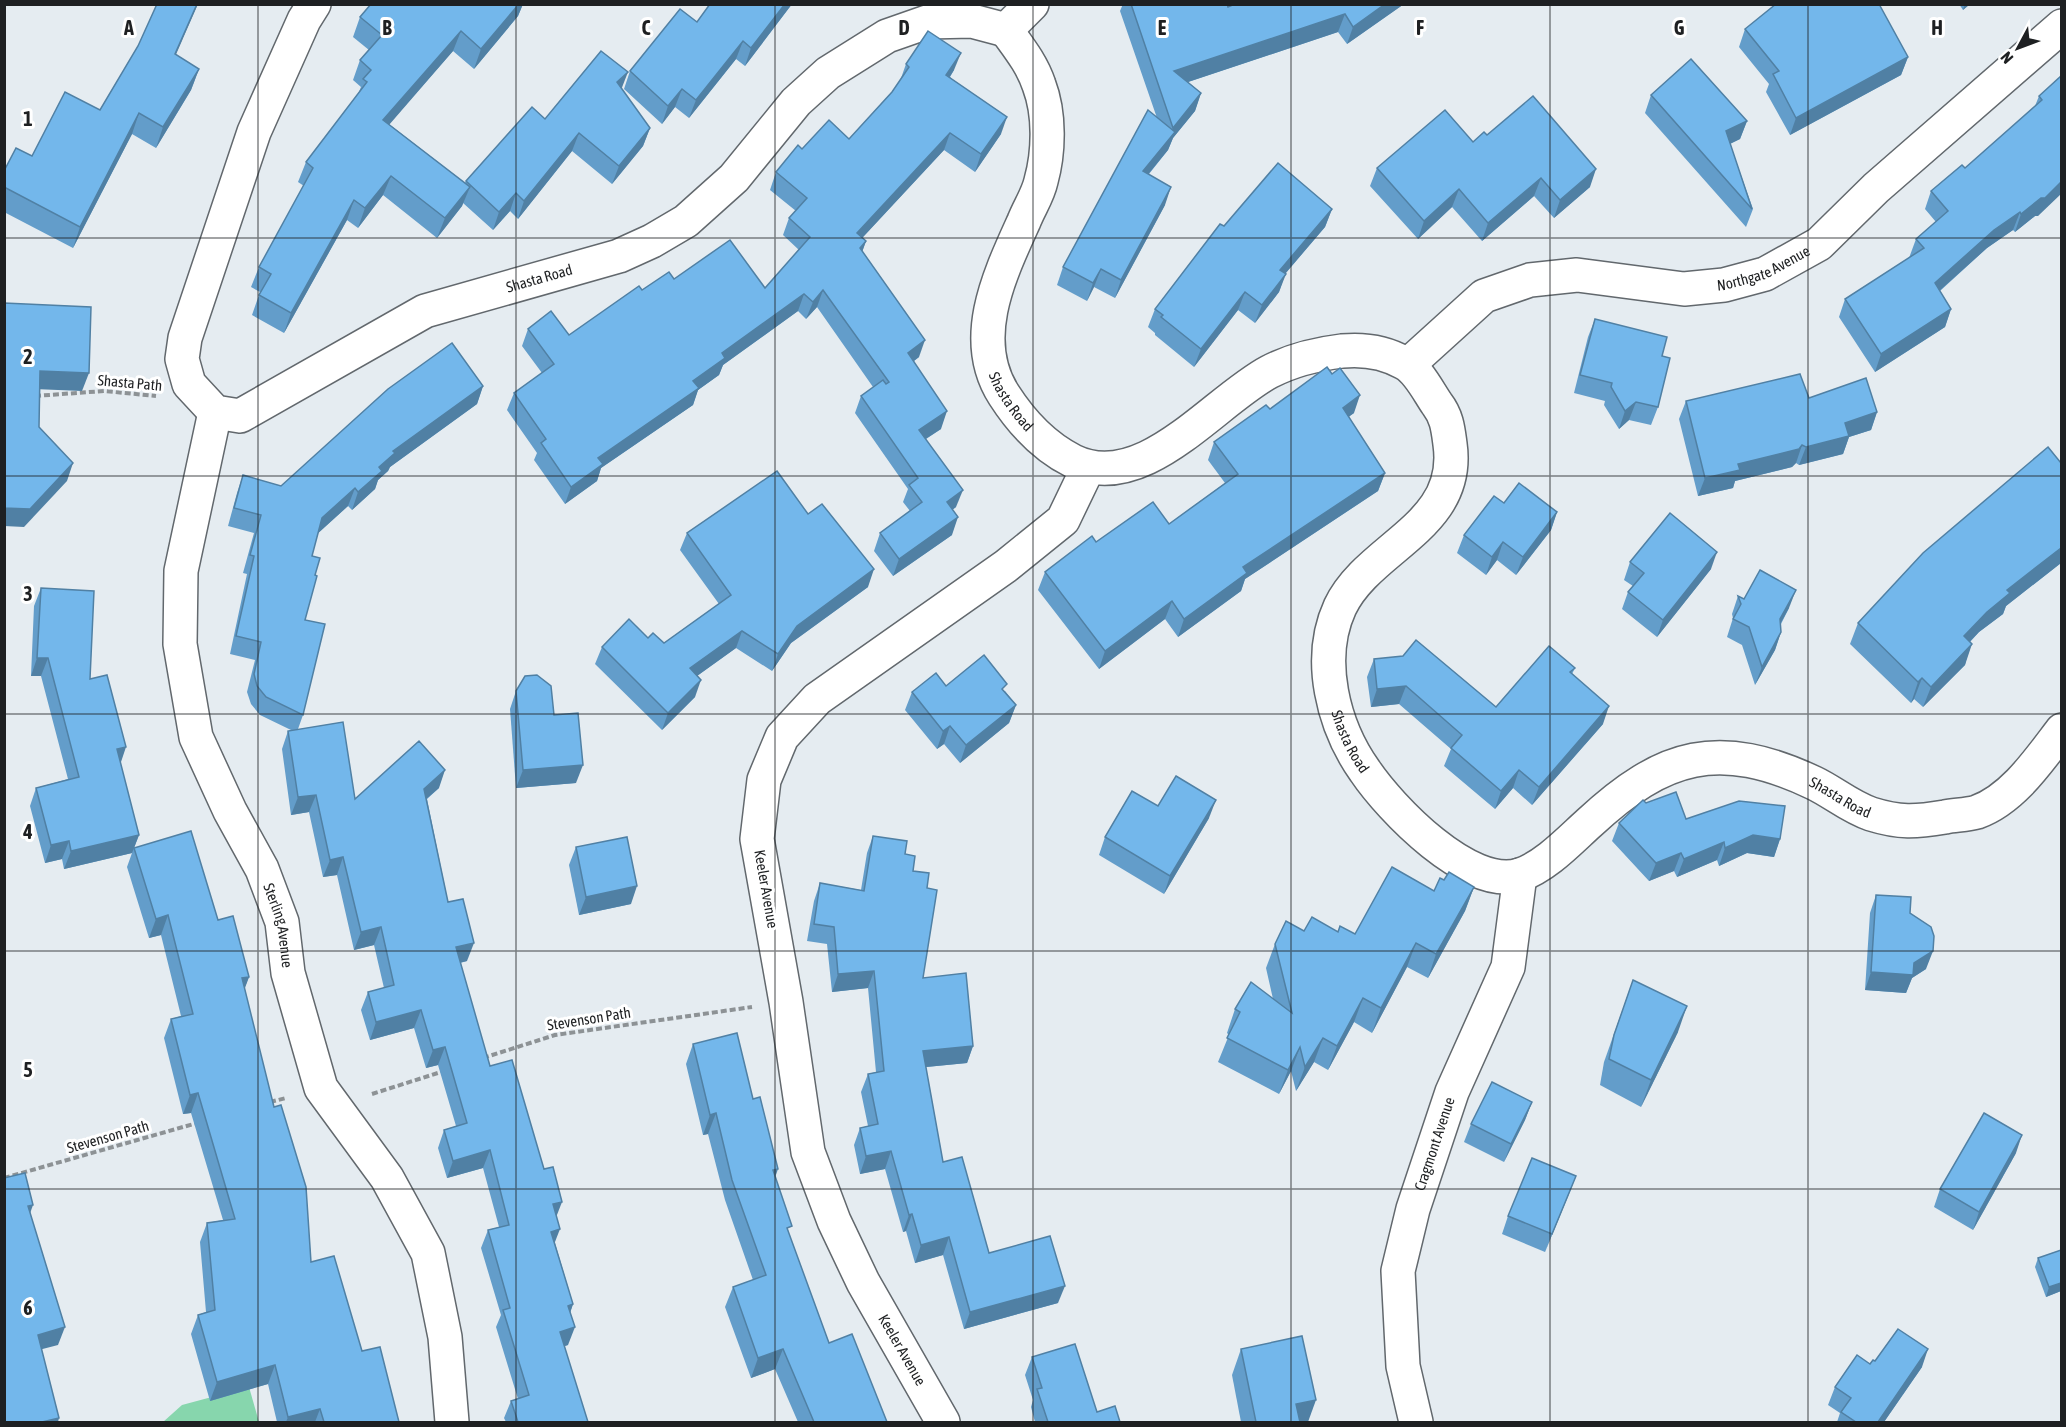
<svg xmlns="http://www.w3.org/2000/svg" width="2066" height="1427" viewBox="0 0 2066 1427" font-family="'Asap Condensed',sans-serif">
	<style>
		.green { fill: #87d6ad }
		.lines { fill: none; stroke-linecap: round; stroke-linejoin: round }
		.street-casing { stroke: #62686d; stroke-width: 36 }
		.secondary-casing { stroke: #62686d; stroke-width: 36 }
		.path { stroke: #8d9295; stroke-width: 4; stroke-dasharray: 6 3; stroke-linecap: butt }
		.street { stroke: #fff; stroke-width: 33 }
		.secondary { stroke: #fff; stroke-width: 33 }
		.wall { fill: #639dca }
		.shaded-wall { fill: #5080a4 }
		.building { fill: #73b7eb; stroke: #5080a4; stroke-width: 1.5 }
		.grid { fill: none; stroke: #1e2022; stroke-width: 1.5; stroke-opacity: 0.55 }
		.labels { text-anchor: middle; stroke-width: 6; stroke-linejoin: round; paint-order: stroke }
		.street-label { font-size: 15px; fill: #1e2022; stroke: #fff }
		.grid-label { font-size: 20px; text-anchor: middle; font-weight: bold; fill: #1e2022; stroke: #fff; stroke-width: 6; stroke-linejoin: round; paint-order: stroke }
	</style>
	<rect width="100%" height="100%" fill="#e5ecf1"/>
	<polygon class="green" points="249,1387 259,1422 163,1422 182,1405"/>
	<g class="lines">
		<g class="street-casing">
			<g id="street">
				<path id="s1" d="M1006,30C1019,48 1032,64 1039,85C1050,114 1049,152 1041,181C1038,195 1029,208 1024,221C1000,274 968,339 1004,395C1022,423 1043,446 1073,461C1143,495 1213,402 1269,372C1292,360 1317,354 1342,351C1363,349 1385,352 1404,363C1418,370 1428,391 1437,404C1447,417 1448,429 1450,444C1462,527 1369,546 1340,607C1316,659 1333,726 1365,771C1390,808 1469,891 1520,875C1546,866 1569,841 1589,823C1663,754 1719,738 1814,783C1833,792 1850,807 1871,814C1900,823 1915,822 1945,817C1955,815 1967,815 1977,812C2013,799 2039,760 2062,730"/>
				<path id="s2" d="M1409,364L1484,296L1530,280L1577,275L1684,289L1724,285L1765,274L1819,244L1876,188L2062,26"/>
				<path id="s3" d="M215,412L181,571L180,644L196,737L230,811L262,869L282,922L288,973L321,1088L387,1178L428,1253L445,1337L452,1422"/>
				<polyline points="943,1422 863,1282 834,1221 808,1152 786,1002 757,839 764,780 782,737 817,699 1006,566 1063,520 1088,468"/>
				<path id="s4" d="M1416,1422L1403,1366L1398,1271L1413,1209L1452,1092L1508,967L1520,875"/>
			</g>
		</g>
		<g class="secondary-casing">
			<g id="secondary">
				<path id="s5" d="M314,4L304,20L254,132L185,338L182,359L189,384L215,412L240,416L425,311L619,256L652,241L686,221L734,178L796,102L828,73L887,36L927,22L972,21L1006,30L1032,4"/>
			</g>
		</g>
		<g class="path">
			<polyline points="35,396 104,391 156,396"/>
			<polyline points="483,1058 555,1035 752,1007"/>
			<polyline points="372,1094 444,1071"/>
			<polyline points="270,1102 286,1098"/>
			<polyline points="4,1178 197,1123"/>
		</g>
		<use href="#street" class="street"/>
		<use href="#secondary" class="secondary"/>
	</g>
	<g class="wall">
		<polygon points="371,4 523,4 518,16 474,69 453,51 389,124 465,183 466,181 545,119 622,89 650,128 643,146 612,184 572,151 518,219 510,211 493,230 463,203 462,206 437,238 383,195 358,228 347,220 284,333 252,315 260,292 251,287 259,267 304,186 298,182 306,162 358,94 361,87 353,80 360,60 369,50 353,37 360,17"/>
		<polygon points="710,4 792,4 745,66 736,59 689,118 675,107 662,124 624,89 630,71 697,22"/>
		<polygon points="1123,4 1227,4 1228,7 1235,4 1404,4 1347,44 1338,32 1188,82 1201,93 1195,111 1173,138 1168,150 1149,174 1165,205 1115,298 1094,287 1087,301 1057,285 1063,267 1157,118 1120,11"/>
		<polygon points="1959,4 1970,4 1963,10"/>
		<polygon points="1745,29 1908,57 1901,75 1790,135 1766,92 1769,84 1739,47"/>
		<polygon points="176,55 199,69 191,90 156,148 132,134 73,248 4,212 4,171 32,156 100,110"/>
		<polygon points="906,64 954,70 950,77 1001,134 975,172 944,150 862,238 866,241 862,252 919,357 914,361 941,429 926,439 956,507 952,510 952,535 893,576 874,551 880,533 910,511 903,502 908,489 855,413 861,396 873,387 817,307 806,319 798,311 723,365 719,375 698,390 693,405 601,468 597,481 565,504 534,460 537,453 507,410 514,393 542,373 522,346 528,329 569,335 642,290 674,279 765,288 799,250 783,235 789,218 796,211 770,190 776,172 802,149 849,139 892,92 900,81"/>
		<polygon points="2061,76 2038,216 2035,216 2015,232 2013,230 1987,248 1940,291 1951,309 1945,327 1875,372 1839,317 1845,299 1909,258 1916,239 1936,222 1925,209 1931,191 1965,168 2035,106 2039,96"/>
		<polygon points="1651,95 1747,121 1740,139 1730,144 1753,209 1746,227 1645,113"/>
		<polygon points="1487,135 1590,187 1554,218 1534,196 1482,241 1452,207 1418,239 1370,186 1377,168 1473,142"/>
		<polygon points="1332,209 1325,227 1285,274 1279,292 1255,323 1238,310 1194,367 1155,335 1155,333 1148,327 1155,309 1224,226"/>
		<polygon points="1595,319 1662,356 1658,407 1651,425 1629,420 1619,429 1604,405 1605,401 1574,393 1588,337"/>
		<polygon points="483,386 477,404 390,467 388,471 378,480 375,489 352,510 348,506 317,534 312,556 305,620 303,715 298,729 355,799 439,788 427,799 448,902 467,961 460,963 490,1066 556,1217 555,1243 573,1304 570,1313 568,1345 564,1346 588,1422 506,1422 504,1418 511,1401 518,1399 496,1327 501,1315 481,1248 488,1230 499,1227 483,1168 447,1178 438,1148 444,1130 456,1126 438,1065 426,1068 414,1028 370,1040 361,1010 368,992 384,988 374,945 354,950 337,875 323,877 309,812 291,815 282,749 288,731 291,730 260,715 251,704 247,692 255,660 230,654 247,574 243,573 254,533 228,526 237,493 243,475 281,486"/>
		<polygon points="1809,398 1877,412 1871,430 1849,437 1843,454 1799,465 1796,463 1792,467 1735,481 1733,488 1698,496 1679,419 1686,401"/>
		<polygon points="1270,409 1354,413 1348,417 1385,473 1378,491 1245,579 1241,591 1178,637 1165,619 1099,669 1038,590 1045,572 1096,542 1169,524 1225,483 1208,460 1214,442"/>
		<polygon points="2061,463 2061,563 2006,606 2003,614 1979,632 1970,642 1965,665 1923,707 1914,699 1911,703 1850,644 1858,623"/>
		<polygon points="1557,512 1551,530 1516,575 1497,560 1486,575 1457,553 1464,535"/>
		<polygon points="808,514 868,587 791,643 772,671 736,648 697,676 695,697 662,730 595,664 602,647 648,638 664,643 719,604 680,550 687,533"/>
		<polygon points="1630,562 1711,569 1657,637 1622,609 1628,592 1633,586 1624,580"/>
		<polygon points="41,588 90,679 120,763 139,835 134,848 218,920 249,977 244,989 311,1262 362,1351 399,1422 277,1422 268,1384 210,1401 191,1334 198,1315 206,1312 200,1242 207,1223 223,1220 191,1113 183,1114 164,1038 171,1019 181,1016 161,935 149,938 127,867 132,853 64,869 62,859 45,863 30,806 36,788 68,779 41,676 31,676 34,606"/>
		<polygon points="1738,596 1744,599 1789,608 1781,624 1781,632 1775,650 1755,685 1742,645 1727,637 1733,618 1732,614"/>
		<polygon points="1374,659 1496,707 1575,668 1572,674 1603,724 1532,805 1513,788 1495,809 1444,766 1451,749 1399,704 1371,707 1367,677"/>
		<polygon points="946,686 1005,691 1016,705 1009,723 960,763 944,744 937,749 905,710 912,692"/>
		<polygon points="516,691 554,715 576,783 516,788 510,709"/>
		<polygon points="1646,803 1686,819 1780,839 1774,857 1747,853 1719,866 1717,860 1677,877 1674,871 1649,881 1612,841 1619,823"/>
		<polygon points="1158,806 1209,818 1164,894 1099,855 1105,837"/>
		<polygon points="873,836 905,854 913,871 927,888 923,978 973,1046 967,1063 926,1067 943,1162 989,1253 1058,1303 964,1329 943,1255 915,1263 906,1231 903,1232 885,1169 860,1174 854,1145 860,1128 868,1126 861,1092 868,1074 876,1072 868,988 832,992 827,944 807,941 814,901 820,883 861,890 867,853"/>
		<polygon points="576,847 631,904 579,915 569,865"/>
		<polygon points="1444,880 1474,887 1465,911 1428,978 1407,967 1372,1033 1354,1022 1328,1070 1314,1062 1296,1091 1291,1071 1279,1094 1218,1062 1229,1035 1227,1033 1235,1009 1273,999 1266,968 1275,944 1304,931 1338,932 1355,934 1434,891"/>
		<polygon points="1876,895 1910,913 1926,969 1912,978 1906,993 1865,990 1870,913"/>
		<polygon points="1633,980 1678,1032 1641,1107 1600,1085 1604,1062"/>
		<polygon points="693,1044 753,1099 775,1177 789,1234 829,1343 887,1422 798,1422 775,1369 751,1378 725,1307 733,1287 753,1280 725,1200 708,1134 703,1135 686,1064"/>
		<polygon points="1532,1102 1525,1120 1504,1162 1464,1142 1471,1124"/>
		<polygon points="2016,1153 1973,1230 1934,1207 1940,1189"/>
		<polygon points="1576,1176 1545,1252 1502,1234 1508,1216"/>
		<polygon points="2061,1250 2061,1291 2046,1297 2035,1267 2038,1258"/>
		<polygon points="1241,1349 1308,1422 1241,1422 1232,1375"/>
		<polygon points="1032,1357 1097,1412 1120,1422 1035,1422 1031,1407 1033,1400 1025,1375"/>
		<polygon points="1875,1361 1922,1367 1884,1422 1837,1422 1840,1413 1828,1405 1835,1387"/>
	</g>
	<g class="shaded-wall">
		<polygon points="197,4 198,4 167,75 175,54"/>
		<polygon points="519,4 523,4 518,16 474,69 481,49"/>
		<polygon points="785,4 792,4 745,66 751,48"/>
		<polygon points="1385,4 1404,4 1347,44 1353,27"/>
		<polygon points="1965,4 1970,4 1963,10"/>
		<polygon points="1345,14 1338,32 1167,89 1174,71"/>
		<polygon points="461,31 453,51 376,140 383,120"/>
		<polygon points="743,41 736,59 689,118 696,100"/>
		<polygon points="961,53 954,70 940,92 946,75"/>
		<polygon points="1908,57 1901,75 1790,135 1796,118"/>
		<polygon points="199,69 191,90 156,148 163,127"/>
		<polygon points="628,72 621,90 617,82"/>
		<polygon points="682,89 675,107 662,124 668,106"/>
		<polygon points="1201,93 1195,111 1173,138 1168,150 1136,189 1143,171 1169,139 1173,128"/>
		<polygon points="139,113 132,134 73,248 80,227"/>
		<polygon points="1007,117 1001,134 975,172 981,154"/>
		<polygon points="1747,121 1740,139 1719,149 1726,131"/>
		<polygon points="650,128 643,146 612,184 619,166"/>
		<polygon points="579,133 572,151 518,219 524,201"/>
		<polygon points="950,133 944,150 851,250 857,233"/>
		<polygon points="1596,169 1590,187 1554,218 1560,200"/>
		<polygon points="391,176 383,195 358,228 365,208"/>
		<polygon points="1541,178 1534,196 1482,241 1488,223"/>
		<polygon points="2061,182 2061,194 2038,216 2035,216 2015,232 2021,214"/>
		<polygon points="470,187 462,206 437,238 445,218"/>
		<polygon points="1171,187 1165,205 1115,298 1121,280"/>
		<polygon points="1459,189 1452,207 1418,239 1424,221"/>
		<polygon points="516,193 510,211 493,230 499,212"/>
		<polygon points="354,200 347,220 284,333 291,313"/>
		<polygon points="1332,209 1325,227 1273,288 1280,270"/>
		<polygon points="2020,212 2013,230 1987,248 1928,301 1935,283 1994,230"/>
		<polygon points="866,241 860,258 860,248"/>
		<polygon points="1101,269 1094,287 1087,301 1093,283"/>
		<polygon points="1286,274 1279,292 1255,323 1262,305"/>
		<polygon points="823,290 817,307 806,319 813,302"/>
		<polygon points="1245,292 1238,310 1194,367 1201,349"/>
		<polygon points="804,294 798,311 723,365 719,375 698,390 693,405 601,468 597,481 565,504 571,487 598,458 693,381 722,353"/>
		<polygon points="1951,309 1945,327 1875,372 1881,354"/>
		<polygon points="925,340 919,357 902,370 908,353"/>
		<polygon points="40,371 89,373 82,391 34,389"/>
		<polygon points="483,386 477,404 390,467 388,471 378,480 375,489 352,510 358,492 393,451"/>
		<polygon points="1360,395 1354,413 1336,426 1343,408"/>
		<polygon points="1636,402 1629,420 1619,429 1625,411"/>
		<polygon points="947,411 941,429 913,447 919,430"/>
		<polygon points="1877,412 1871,430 1849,437 1843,454 1799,465 1806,447 1845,423"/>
		<polygon points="1802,445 1796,463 1792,467 1735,481 1733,488 1698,496 1705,478 1738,464"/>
		<polygon points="73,463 67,481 24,527 4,526 4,508"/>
		<polygon points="1385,473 1378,491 1245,579 1241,591 1178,637 1184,619 1243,567"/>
		<polygon points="355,488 348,506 315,536 322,518"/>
		<polygon points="963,490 956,507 940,519 947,502"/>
		<polygon points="1557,512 1551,530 1516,575 1523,557"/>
		<polygon points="958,517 952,535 893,576 899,559"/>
		<polygon points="1503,542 1497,560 1486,575 1492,557"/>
		<polygon points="2061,548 2061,563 2006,606 2003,614 1979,632 1956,656 1964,636 2007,590"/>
		<polygon points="1717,552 1711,569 1657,637 1663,620"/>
		<polygon points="874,569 868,587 791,643 772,671 778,654 797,626"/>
		<polygon points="1796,590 1789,608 1773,637 1780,619"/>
		<polygon points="1172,601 1165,619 1099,669 1105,651"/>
		<polygon points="742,631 736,648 683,686 690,668"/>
		<polygon points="1781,632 1775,650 1755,685 1762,667"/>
		<polygon points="1972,644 1965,665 1923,707 1931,687"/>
		<polygon points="37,658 48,658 41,676 31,676"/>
		<polygon points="1922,678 1914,699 1911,703 1918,682"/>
		<polygon points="701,680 695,697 662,730 668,713"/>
		<polygon points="1406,686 1399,704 1371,707 1377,689"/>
		<polygon points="1016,705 1009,723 960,763 966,745"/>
		<polygon points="1609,706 1603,724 1532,805 1539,787"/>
		<polygon points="950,726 944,744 937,749 943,731"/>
		<polygon points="126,747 120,765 117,749"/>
		<polygon points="583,765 576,783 516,788 523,770"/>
		<polygon points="445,770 439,788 418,806 424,789"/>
		<polygon points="1519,770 1513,788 1495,809 1501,791"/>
		<polygon points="316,795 309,812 291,815 298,797"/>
		<polygon points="1216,800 1209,818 1164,894 1170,876"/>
		<polygon points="139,835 132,853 64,869 71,851"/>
		<polygon points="1753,835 1780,839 1774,857 1747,853 1719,866 1725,848"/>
		<polygon points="69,841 62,859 45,863 51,845"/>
		<polygon points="1724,842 1717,860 1677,877 1684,859"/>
		<polygon points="1681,853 1674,871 1649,881 1656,863"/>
		<polygon points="343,857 337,875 323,877 330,860"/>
		<polygon points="637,886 631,904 579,915 586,897"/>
		<polygon points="1474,887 1465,911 1428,978 1436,954"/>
		<polygon points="168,915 161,935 149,938 156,919"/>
		<polygon points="381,927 374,945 354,950 361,932"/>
		<polygon points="474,943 467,961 450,965 456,947"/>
		<polygon points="1416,943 1407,967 1372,1033 1381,1008"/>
		<polygon points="1933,951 1926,969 1912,978 1906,993 1865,990 1871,972 1914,963"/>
		<polygon points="874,971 868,988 832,992 838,974"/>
		<polygon points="249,977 242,996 242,978"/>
		<polygon points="1363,998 1354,1022 1328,1070 1337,1046"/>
		<polygon points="1687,1006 1678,1032 1641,1107 1651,1080"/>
		<polygon points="421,1010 414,1028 370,1040 376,1022"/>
		<polygon points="1323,1038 1314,1062 1296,1091 1305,1067"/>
		<polygon points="973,1046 967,1063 916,1068 923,1051"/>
		<polygon points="445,1047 438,1065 426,1068 433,1050"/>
		<polygon points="1300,1047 1291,1071 1279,1094 1288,1070"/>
		<polygon points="198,1093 191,1113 183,1114 190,1095"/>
		<polygon points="1532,1102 1525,1120 1504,1162 1511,1144"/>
		<polygon points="716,1113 708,1134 703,1135 710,1115"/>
		<polygon points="2022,1135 2016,1153 1973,1230 1979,1212"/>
		<polygon points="490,1150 483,1168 447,1178 453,1161"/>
		<polygon points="891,1151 885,1169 860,1174 866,1156"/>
		<polygon points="778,1169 771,1189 773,1170"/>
		<polygon points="1576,1176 1569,1194 1545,1252 1552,1234"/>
		<polygon points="562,1202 555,1220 553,1204"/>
		<polygon points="33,1205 27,1222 28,1206"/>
		<polygon points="912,1214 906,1231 903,1232 909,1215"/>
		<polygon points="560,1229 553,1247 551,1232"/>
		<polygon points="949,1237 943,1255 915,1263 921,1245"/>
		<polygon points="2061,1283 2061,1291 2046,1297 2049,1287"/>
		<polygon points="1065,1286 1058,1303 964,1329 970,1312"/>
		<polygon points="573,1304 567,1322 568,1306"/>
		<polygon points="65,1327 58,1345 31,1352 38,1335"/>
		<polygon points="575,1327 568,1345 553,1350 560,1332"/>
		<polygon points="783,1349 775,1369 751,1378 758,1358"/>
		<polygon points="1928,1349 1922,1367 1884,1422 1878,1422"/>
		<polygon points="275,1365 268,1384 210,1401 217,1382"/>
		<polygon points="1316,1400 1308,1422 1289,1422 1296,1404"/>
		<polygon points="320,1409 315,1422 286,1422 288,1417"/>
		<polygon points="59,1418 58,1422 42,1422"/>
	</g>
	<g class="building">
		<polygon points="157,4 197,4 175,54 199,69 163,127 139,113 80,227 4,187 4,171 16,148 32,156 65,92 100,110 138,46"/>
		<polygon points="371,4 519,4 481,49 461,31 383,120 470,187 445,218 391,176 365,208 354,200 291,313 259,295 271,274 259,267 313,168 306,162 367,82 363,79 371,70 360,60 382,35 360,17"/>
		<polygon points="710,4 785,4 751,48 743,41 696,100 682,89 668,106 630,71 680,9 697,22"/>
		<polygon points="1131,4 1227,4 1228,7 1235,4 1385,4 1353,27 1345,14 1174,71 1201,93 1173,128"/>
		<polygon points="1776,4 1879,4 1908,57 1796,118 1773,74 1779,71 1745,29"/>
		<polygon points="928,31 961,53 946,75 1007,117 981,154 950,133 857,233 866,241 860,248 925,340 908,353 947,411 919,430 963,490 947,502 958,517 899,559 880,533 922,502 909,485 918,478 861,396 883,380 886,384 889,382 823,290 813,302 804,294 722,353 725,358 693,381 699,388 598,458 603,464 571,487 541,443 546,439 514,393 554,364 528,329 551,311 569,335 639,286 642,290 669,272 674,279 730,240 765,288 810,237 789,218 807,198 776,172 798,145 802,149 829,120 849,139 892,92 909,67 906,64"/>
		<polygon points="601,51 628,72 617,82 650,128 619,166 579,133 524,201 516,193 499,212 466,181 532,107 545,119"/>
		<polygon points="1691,59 1747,121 1726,131 1752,209 1651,95"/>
		<polygon points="2061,76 2061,182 2045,198 2041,198 2021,214 2020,212 1994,230 1935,283 1951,309 1881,354 1845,299 1924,248 1916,239 1948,211 1931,191 1962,165 1965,168 2042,100 2039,96"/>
		<polygon points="1533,96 1596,169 1560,200 1541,178 1488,223 1459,189 1424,221 1377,168 1445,110 1473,142 1484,132 1487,135"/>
		<polygon points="1148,110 1175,132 1143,171 1171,187 1121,280 1101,269 1093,283 1063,267"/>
		<polygon points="1278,163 1332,209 1280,270 1286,274 1262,305 1245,292 1201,349 1161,317 1163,315 1155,309 1220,224 1224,226"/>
		<polygon points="4,303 91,307 89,373 40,371 39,427 73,463 30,509 4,508"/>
		<polygon points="1595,319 1667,337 1662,356 1670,358 1658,407 1636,402 1625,411 1611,387 1612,383 1580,375"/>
		<polygon points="452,343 483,386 393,451 395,453 379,467 382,471 358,492 355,488 322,518 312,556 320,558 315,575 317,576 305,620 325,624 303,715 266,697 257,686 254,674 261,642 236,636 254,556 250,555 261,515 234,508 243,475 281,486 388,389"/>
		<polygon points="1327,367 1332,374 1340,368 1360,395 1343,408 1385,473 1243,567 1247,573 1184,619 1172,601 1105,651 1045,572 1092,536 1096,542 1153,502 1169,524 1238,474 1214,442 1266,405 1270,409"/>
		<polygon points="1800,374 1809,398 1866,378 1877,412 1845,423 1849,436 1806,447 1802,445 1799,449 1738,464 1740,470 1705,478 1686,401"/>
		<polygon points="2048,447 2061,463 2061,548 2007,590 2010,593 1987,612 1964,636 1972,644 1931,687 1922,678 1918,682 1858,623 1923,553"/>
		<polygon points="777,471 808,514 822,504 874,569 797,626 778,654 742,631 690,668 701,680 668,713 602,647 629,619 648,638 653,633 664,643 731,595 687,533"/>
		<polygon points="1519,483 1557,512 1523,557 1503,542 1492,557 1464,535 1494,496 1504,503"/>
		<polygon points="1670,513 1717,552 1663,620 1628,592 1644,573 1630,562"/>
		<polygon points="1760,570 1796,590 1780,619 1781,632 1762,667 1749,627 1733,619 1741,604 1738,596 1744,599"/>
		<polygon points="41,588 94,591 90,679 107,675 126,747 117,749 139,835 71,851 69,841 51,845 36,788 79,777 48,658 37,658"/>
		<polygon points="1416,640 1496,707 1549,646 1575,668 1570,672 1609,706 1539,787 1519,770 1501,791 1451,748 1462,735 1406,686 1377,689 1374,659 1403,656"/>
		<polygon points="984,655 1007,684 1002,689 1016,705 966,745 950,726 943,731 912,692 936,673 946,686"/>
		<polygon points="537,675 551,686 554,715 578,713 583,765 523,770 516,691 525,676"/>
		<polygon points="343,722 355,799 419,741 445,770 424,789 448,902 463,899 474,943 456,947 490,1066 512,1060 544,1169 553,1167 562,1202 553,1204 560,1229 551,1232 573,1304 568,1306 575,1327 560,1332 588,1422 518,1422 511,1401 529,1395 503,1310 510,1308 488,1230 509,1225 490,1150 453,1161 444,1130 467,1123 445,1047 433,1050 421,1010 376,1022 368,992 394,985 381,927 361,932 343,857 330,860 316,795 298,797 288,731"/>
		<polygon points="1176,776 1216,800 1170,876 1105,837 1132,791 1158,806"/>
		<polygon points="1676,792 1686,819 1739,801 1785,806 1780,839 1753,835 1725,848 1724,842 1684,859 1681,853 1656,863 1619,823 1643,800 1646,803"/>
		<polygon points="191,831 218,920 233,916 249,977 242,978 274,1107 281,1105 306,1187 311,1262 334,1256 362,1351 380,1347 399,1422 324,1422 320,1409 288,1417 275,1365 217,1382 198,1315 215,1310 207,1223 235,1219 198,1093 190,1095 171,1019 193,1014 168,915 156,919 134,848"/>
		<polygon points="873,836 907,841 905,854 915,856 913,871 929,873 927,888 937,890 923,978 966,973 973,1046 923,1051 943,1162 962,1157 989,1253 1050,1236 1065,1286 970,1312 949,1237 921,1245 912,1214 909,1215 891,1151 866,1156 860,1128 878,1124 868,1074 884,1071 874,971 838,974 834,927 814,924 820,883 864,891"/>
		<polygon points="627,837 637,886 586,897 576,847"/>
		<polygon points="1392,867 1434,891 1440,878 1444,880 1449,872 1474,887 1436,954 1416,943 1381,1008 1363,998 1337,1046 1323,1038 1305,1067 1300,1047 1288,1070 1227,1038 1240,1012 1235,1009 1251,982 1292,1013 1275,944 1286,921 1304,931 1312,917 1338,932 1340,926 1355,934"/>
		<polygon points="1876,895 1911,897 1910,913 1931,927 1934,936 1933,951 1914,963 1913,975 1871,972"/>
		<polygon points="1633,980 1687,1006 1651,1080 1609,1059 1614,1035"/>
		<polygon points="737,1033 753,1099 760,1097 778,1169 773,1170 792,1226 787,1228 829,1343 852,1334 887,1422 814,1422 783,1349 758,1358 733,1287 766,1275 732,1180 716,1113 710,1115 693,1044"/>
		<polygon points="1492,1082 1532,1102 1511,1144 1471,1124"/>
		<polygon points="1984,1113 2022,1135 1979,1212 1940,1189"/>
		<polygon points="1532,1158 1576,1176 1552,1234 1508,1216"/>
		<polygon points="25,1173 33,1205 28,1206 65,1327 38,1335 59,1418 42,1422 4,1422 4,1178"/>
		<polygon points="2061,1250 2061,1283 2049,1287 2038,1258"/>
		<polygon points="1898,1329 1928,1349 1878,1422 1856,1422 1841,1412 1851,1398 1835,1387 1857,1355 1870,1364 1873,1360 1875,1361"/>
		<polygon points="1302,1336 1316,1400 1296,1404 1300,1422 1254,1422 1256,1422 1241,1349"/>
		<polygon points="1075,1344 1097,1412 1115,1406 1120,1422 1048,1422 1037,1389 1042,1388 1032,1357"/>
	</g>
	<path class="grid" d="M258,4V1422M516,4V1422M775,4V1422M1033,4V1422M1291,4V1422M1550,4V1422M1808,4V1422M4,238H2062M4,476H2062M4,714H2062M4,951H2062M4,1189H2062"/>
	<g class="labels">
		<g class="street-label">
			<text dy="5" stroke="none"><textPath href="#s2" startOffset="388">Northgate Avenue</textPath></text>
			<text dy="5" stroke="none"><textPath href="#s5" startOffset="801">Shasta Road</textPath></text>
			<text transform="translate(130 383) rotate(5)" y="5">Shasta Path</text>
			<text dy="5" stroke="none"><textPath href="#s1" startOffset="398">Shasta Road</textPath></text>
			<text dy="5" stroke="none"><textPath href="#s1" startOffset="1293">Shasta Road</textPath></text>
			<text dy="5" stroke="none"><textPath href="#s1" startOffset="1887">Shasta Road</textPath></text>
			<text transform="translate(766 889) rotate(80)" y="5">Keeler Avenue</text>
			<text dy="5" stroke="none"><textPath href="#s3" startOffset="537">Sterling Avenue</textPath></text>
			<text transform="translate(589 1019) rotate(-9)" y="5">Stevenson Path</text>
			<text transform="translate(108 1137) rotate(-16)" y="5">Stevenson Path</text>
			<text dy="5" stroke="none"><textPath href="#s4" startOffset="285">Cragmont Avenue</textPath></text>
			<text transform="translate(902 1350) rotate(60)" y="5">Keeler Avenue</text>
		</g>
	</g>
	<g class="grid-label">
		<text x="129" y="35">A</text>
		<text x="387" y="35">B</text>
		<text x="646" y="35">C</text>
		<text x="904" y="35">D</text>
		<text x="1162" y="35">E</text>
		<text x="1420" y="35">F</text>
		<text x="1679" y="35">G</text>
		<text x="1937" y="35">H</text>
		<text x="28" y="126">1</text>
		<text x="28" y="364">2</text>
		<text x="28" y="601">3</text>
		<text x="28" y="839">4</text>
		<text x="28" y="1077">5</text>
		<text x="28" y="1315">6</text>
	</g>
	<rect width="2066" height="1427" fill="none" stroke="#1e2022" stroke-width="12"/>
	<g transform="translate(2018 48) rotate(229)" stroke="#ffffff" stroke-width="4.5" paint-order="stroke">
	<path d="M0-4.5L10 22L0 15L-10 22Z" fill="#1e2022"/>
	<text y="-9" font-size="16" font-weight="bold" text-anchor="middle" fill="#1e2022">N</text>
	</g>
</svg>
